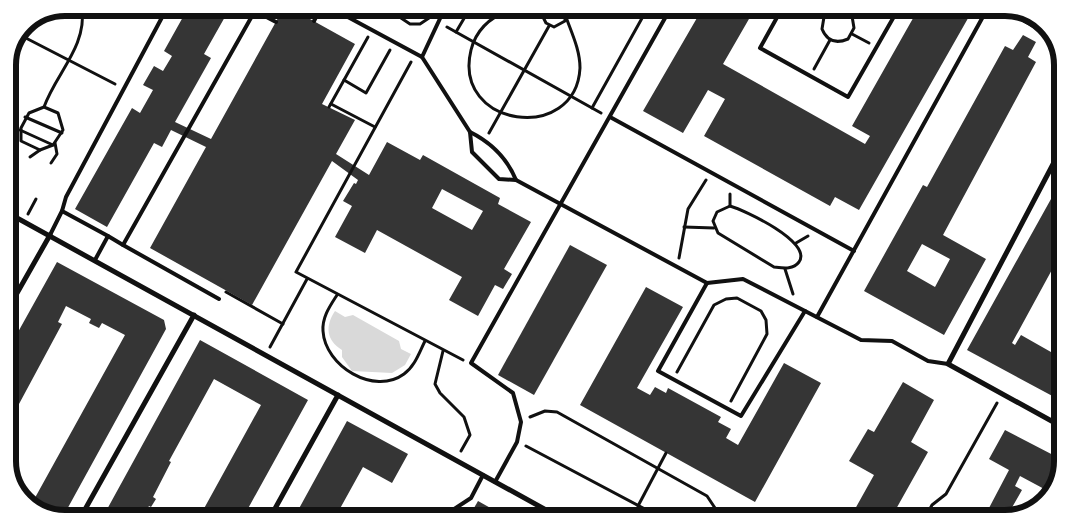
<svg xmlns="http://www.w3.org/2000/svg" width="1070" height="526" viewBox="0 0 1070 526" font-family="'Public Sans',sans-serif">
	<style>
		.water { fill: #d9d9d9 }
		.building { fill: #353535; fill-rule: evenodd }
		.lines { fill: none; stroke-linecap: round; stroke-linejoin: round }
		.path { stroke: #111; stroke-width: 3 }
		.service { stroke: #111; stroke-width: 4 }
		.minor { stroke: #111; stroke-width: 5 }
		.rim { fill: none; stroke: #111; stroke-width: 6 }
	</style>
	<rect width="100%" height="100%" fill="#fff"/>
	<path class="water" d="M335,311L345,317L353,315L399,341L401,349L411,354L405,365L392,373L352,371L342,357V350C326,340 325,326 335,311Z"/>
	<g class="building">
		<path d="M188,8H230L204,54L211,58L175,122L211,139L283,9H292L355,44L322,104L355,120L336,154L369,175L387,142L420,160L423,155L500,198L498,204L531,222L504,269L512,274L503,289L495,285L478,316L449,300L462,277L377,230L365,253L335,237L352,206L343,201L354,183L356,184L358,180L332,161L252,305L150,248L206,147L171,130L162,147L154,143L107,227L75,209L132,108L140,113L153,90L143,85L154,66L163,71L172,56L164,51ZM442,189L483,211L472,230L432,208Z"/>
		<polygon points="701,11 753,12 723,64 865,144 870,136 852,126 916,13 971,13 859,210 835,197 830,206 704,136 725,99 708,90 683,133 643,111"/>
		<path d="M1023,35L1036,42L1028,57L1036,62L943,235L986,259L944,335L864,291L923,185L927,187L1005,46L1013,50ZM922,244L950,259L935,287L907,271Z"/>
		<polygon points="1061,181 1060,255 1012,343 1015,345 1021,335 1058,356 1058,399 967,350"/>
		<polygon points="8,232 17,237 19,248 8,268"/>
		<polygon points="570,245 607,265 534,395 498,375"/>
		<polygon points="57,262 164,320 166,329 65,513 40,513 31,505 125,335 102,323 99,328 89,323 91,319 66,306 58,322 62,324 19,404 8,398 8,350"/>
		<polygon points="646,287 683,307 637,388 650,395 655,387 666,393 668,388 721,417 718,422 731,429 726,438 738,445 784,363 821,383 755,502 580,405"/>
		<polygon points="200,340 308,400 245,514 201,514 261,405 214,379 169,461 171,462 153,497 156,499 151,507 149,506 145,513 105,513"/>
		<polygon points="903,382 934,400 911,442 928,452 891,518 850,518 874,475 849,461 868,429 874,432"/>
		<polygon points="347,421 408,454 392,483 363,467 337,514 296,514"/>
		<polygon points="1005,430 1057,457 1057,486 1047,496 1046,495 1048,491 1020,476 1015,486 1022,490 1006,518 989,508 1009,470 989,459"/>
		<polygon points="478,501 503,515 470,515"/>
	</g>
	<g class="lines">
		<g class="path">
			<polyline points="396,10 401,18 410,24 420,24 429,18"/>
			<path d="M509,10C491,17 476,30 471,50C452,128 576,144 580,68C580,50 572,34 566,17"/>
			<polyline points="545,10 543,17 546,23 554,27 565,21 565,11"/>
			<polyline points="813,12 824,18"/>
			<path d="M829,12L824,17L822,29C827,41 836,44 848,39L854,28L852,16L847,12"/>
			<polyline points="38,21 41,17"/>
			<polyline points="447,27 601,113"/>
			<polyline points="456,32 469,10"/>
			<polyline points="852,34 869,43"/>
			<polyline points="20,35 115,84"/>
			<polyline points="411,62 296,272 463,360"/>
			<polyline points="814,69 830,40"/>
			<polyline points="344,80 366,93 390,50"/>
			<polyline points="331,104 375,127"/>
			<path d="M44,107L58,113L63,130L53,145L40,150L21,141V128L29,113L44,107C56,73 87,47 82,8"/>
			<polyline points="329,107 368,37"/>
			<polyline points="592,108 646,11"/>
			<polyline points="25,117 62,133"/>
			<polyline points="20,130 53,145"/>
			<polyline points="489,133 549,26"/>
			<polyline points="30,157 40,150"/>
			<polyline points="51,163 57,154 55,143"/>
			<path d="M730,206C744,210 813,242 799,262C793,270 783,268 774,267L718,233L713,221L717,212Z"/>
			<polyline points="730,206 730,194"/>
			<polyline points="28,214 36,199"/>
			<polyline points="684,227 714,228"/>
			<polyline points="796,243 808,236"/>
			<polyline points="679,258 688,209 706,180"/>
			<polyline points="785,269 793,294"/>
			<polyline points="226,292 283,324"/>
			<path d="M337,295C330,306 322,317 323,331C325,366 374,396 404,374C415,366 419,353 425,341"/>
			<polyline points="270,347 307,279"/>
			<polyline points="443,351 435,384 440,393 464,417 470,435 461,451"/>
			<polyline points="677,372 714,305 726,299 737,298 761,311 766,320 767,334 731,401"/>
			<polyline points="530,417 545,411 557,412 707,496 715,508 714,517"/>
			<polyline points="526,446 658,516"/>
			<polyline points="638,506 666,453"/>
			<polyline points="925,518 932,505 946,494 997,403"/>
		</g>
		<g class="service">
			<polyline points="333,9 422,57 444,10"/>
			<polyline points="255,11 276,22"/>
			<polyline points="780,12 760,48 848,97 896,13"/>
			<polyline points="1011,13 1054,38"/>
			<polyline points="314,21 320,9"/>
			<polyline points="422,57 470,132 472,152 499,179 516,180 707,283 743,279 861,340 892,341 928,361 948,364"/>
			<polyline points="610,117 854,251"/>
			<path d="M470,132C492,143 507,158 516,180"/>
			<polyline points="62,211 108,236"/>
			<polyline points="50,235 62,211 66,197 167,8"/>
			<polyline points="123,245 219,299"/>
			<polyline points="95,260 108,236 123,245 256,9"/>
			<polyline points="707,283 658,371 741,416 805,311"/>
			<polyline points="817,317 985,13"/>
			<polyline points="495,482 517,442 521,422 513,393 471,363 669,11"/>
			<polyline points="445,515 471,498 483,475"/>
		</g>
		<g class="minor">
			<polyline points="8,213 557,516"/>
			<polyline points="8,309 50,235"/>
			<polyline points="1057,424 948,364 1061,149"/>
			<polyline points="83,513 194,315"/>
			<polyline points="272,514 338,395"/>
		</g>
	</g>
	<path d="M0 0H1070V526H0ZM65 16H1005A49 49 0 0 1 1054 65V461A49 49 0 0 1 1005 510H65A49 49 0 0 1 16 461V65A49 49 0 0 1 65 16Z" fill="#fff" fill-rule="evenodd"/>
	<path class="rim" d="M65 16H1005A49 49 0 0 1 1054 65V461A49 49 0 0 1 1005 510H65A49 49 0 0 1 16 461V65A49 49 0 0 1 65 16Z"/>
</svg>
